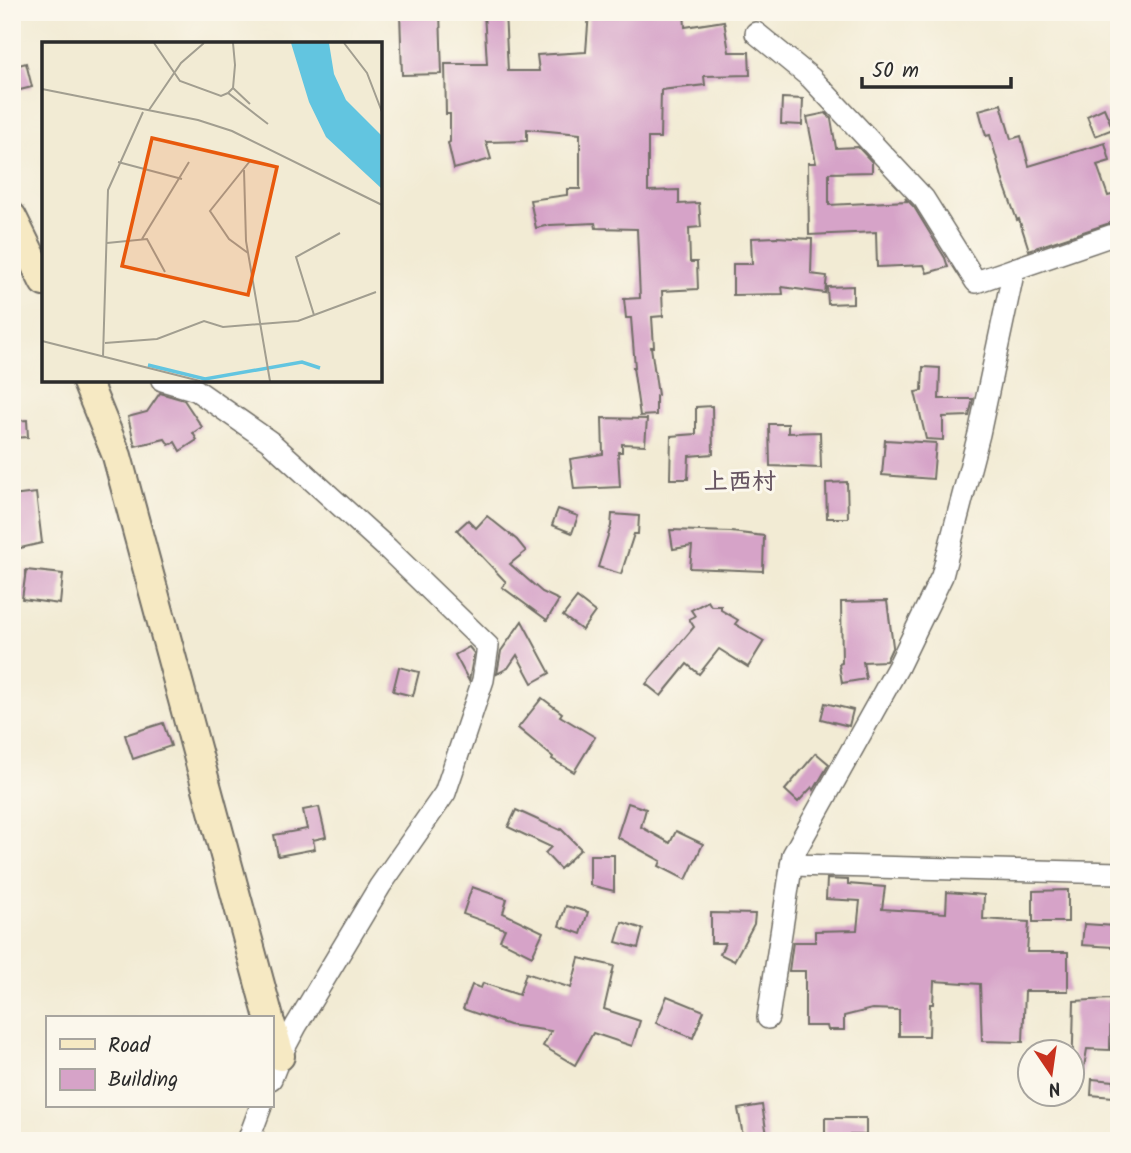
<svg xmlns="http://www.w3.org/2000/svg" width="1131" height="1153" viewBox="0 0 1131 1153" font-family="Kalam,'LXGW WenKai TC',sans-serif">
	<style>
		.building { fill: #d6a3c8 }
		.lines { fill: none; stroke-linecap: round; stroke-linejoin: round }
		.street-casing { stroke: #716e66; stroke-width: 24 }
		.secondary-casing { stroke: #716e66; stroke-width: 32 }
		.street { stroke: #fff; stroke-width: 21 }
		.secondary { stroke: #f6e9c3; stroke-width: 28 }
		.labels { text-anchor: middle; stroke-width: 6; stroke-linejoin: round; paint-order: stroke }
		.quarter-label { font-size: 24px; font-weight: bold; fill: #675562; stroke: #fbf7ec }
		.inset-river { fill: none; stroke: #62c5e0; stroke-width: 3.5 }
		.inset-road { fill: none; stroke: #a29e90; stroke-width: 2 }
		.view { fill: #e8590c; fill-opacity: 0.15; stroke: #e8590c; stroke-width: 3.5 }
		.inset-edge { fill: none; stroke: #2b2b2b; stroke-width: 3.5 }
	</style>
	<rect width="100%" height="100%" fill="#fbf7ec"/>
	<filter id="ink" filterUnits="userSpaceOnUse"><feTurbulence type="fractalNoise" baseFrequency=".0143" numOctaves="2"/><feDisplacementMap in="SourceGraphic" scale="14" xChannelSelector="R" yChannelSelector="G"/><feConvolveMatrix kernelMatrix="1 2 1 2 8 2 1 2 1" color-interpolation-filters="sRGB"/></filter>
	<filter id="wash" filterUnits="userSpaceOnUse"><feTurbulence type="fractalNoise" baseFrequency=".00686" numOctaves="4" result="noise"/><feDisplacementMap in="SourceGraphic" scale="28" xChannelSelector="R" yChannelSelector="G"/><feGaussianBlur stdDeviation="1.57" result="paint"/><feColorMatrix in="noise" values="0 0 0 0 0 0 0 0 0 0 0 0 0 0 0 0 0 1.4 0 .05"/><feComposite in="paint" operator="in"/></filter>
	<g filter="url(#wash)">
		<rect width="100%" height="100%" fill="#f2ebd4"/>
		<g id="blocks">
			<g class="building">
				<polygon points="400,12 440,12 442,74 402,75"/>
				<polygon points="484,12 505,12 508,71 539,71 537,55 586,52 589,12 684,12 685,27 724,21 729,52 749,52 750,75 704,76 705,85 661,90 660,138 648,138 648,191 679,190 679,204 699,203 701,227 689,228 690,262 697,262 698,289 662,291 663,316 652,317 654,347 651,347 658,395 656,396 656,415 640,416 633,367 635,367 631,318 626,318 624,299 640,298 637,229 596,228 595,223 550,225 536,228 530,200 567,195 567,189 580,189 580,134 527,129 527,141 486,142 491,159 454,169 448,143 450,142 450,114 446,114 445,64 487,64"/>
				<polygon points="26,63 32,87 12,92 12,67"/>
				<polygon points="782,98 803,99 802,125 781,124"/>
				<polygon points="1001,104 1011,139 1021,136 1029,166 1105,143 1110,161 1097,165 1108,196 1119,193 1119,220 1029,250 1019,219 1017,220 1004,184 990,135 986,136 979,110"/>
				<polygon points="1104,108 1113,129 1095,136 1087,116"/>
				<polygon points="826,113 831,119 836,148 858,147 872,162 872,172 829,173 829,205 907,201 905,198 914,207 945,258 948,267 927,273 924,265 877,267 876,232 809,235 808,163 816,163 807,117"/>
				<polygon points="776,237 812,239 811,274 827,276 825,293 782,287 783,294 733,295 733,264 752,264 751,238"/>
				<polygon points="853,286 853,303 828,304 827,287"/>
				<polygon points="923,367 940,368 939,399 973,399 969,416 943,417 943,440 926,439 915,392 922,391"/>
				<polygon points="160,393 184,400 202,427 193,433 197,440 180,451 175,442 169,445 165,439 135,446 128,417 147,412"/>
				<polygon points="712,406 713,454 689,456 688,479 670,479 671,436 696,434 696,407"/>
				<polygon points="602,418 647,419 645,445 622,444 622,452 618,452 620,487 574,489 570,459 603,454"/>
				<polygon points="27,420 28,437 12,438 12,421"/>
				<polygon points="769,424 788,424 788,433 820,432 821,468 770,466"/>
				<polygon points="885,440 936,443 933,479 882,475"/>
				<polygon points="847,482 848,518 827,518 826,483"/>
				<polygon points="36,493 42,543 12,550 12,496"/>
				<polygon points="558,509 578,516 572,533 552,525"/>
				<polygon points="612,514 639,516 638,534 634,534 621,574 598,567 611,526"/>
				<polygon points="487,516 517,540 526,551 510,564 542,592 559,600 547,620 502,587 506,582 457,530 468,520 476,528"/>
				<polygon points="670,530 731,532 764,536 763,571 690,568 692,546 673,549"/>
				<polygon points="26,570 63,574 60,604 22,599"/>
				<polygon points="577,598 595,612 582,630 563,616"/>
				<polygon points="708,601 711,606 721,606 721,610 738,620 735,624 764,641 748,667 719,649 699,674 687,664 661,696 646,684 694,627 689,619 695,616 691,610"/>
				<polygon points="887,601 893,646 886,661 863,662 866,679 842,683 839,664 842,663 841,602"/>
				<polygon points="522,621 550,673 532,683 517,655 508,668 497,674 501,651"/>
				<polygon points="469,647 474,653 469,681 455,655"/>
				<polygon points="399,667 419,672 413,696 393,691"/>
				<polygon points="542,698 562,713 560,716 595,737 574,772 552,759 553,757 518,728"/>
				<polygon points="825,703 853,710 849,726 821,719"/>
				<polygon points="163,723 171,746 133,759 125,735"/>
				<polygon points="816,753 829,764 814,790 812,787 798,802 785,790"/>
				<polygon points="628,803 646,809 641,827 670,843 676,831 703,844 686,880 659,866 661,861 617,837"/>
				<polygon points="319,807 326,837 313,840 315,849 278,856 274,835 307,829 303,810"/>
				<polygon points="516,810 560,830 561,829 581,849 560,869 545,853 551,847 508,827"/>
				<polygon points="590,855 614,855 614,891 590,885"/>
				<polygon points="827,879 848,880 848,884 885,887 882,909 946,913 947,892 984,895 983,919 1029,922 1027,952 1068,952 1068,991 1025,991 1023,1042 982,1041 980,984 934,981 933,1004 930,1004 929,1036 899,1036 899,1010 872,1009 844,1016 844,1030 828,1030 827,1026 805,1026 805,971 789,971 793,942 815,942 815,931 857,930 860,901 826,899"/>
				<polygon points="472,887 507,899 503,913 543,932 532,956 500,940 505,929 463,914"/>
				<polygon points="1068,890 1068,922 1033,922 1033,891"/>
				<polygon points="566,906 588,912 581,934 559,926"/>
				<polygon points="711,913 755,914 754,924 734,961 720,954 725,943 711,943"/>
				<polygon points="622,922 643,929 638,948 616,942"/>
				<polygon points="1084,924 1115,926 1114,947 1082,945"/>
				<polygon points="579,958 614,966 604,1009 640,1021 632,1046 593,1033 575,1065 543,1046 551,1031 509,1025 463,1009 472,985 481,988 483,983 519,995 526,973 571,988"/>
				<polygon points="667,996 704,1011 693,1038 656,1023"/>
				<polygon points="1111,999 1110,1050 1087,1049 1081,1085 1072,1083 1074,1001"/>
				<polygon points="1092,1079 1114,1081 1113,1097 1091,1095"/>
				<polygon points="762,1105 768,1141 744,1141 738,1109"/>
				<rect x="825" y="1118" width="41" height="17"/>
			</g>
		</g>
	</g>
	<g filter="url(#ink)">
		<use href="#blocks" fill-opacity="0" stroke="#716e66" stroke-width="2"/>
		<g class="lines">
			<g class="street-casing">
				<g id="street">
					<polyline points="756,33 811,78 924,199 976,282 1119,233"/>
					<polyline points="162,380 196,390 269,441 388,549 488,646 483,680 445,793 380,886 296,1026 280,1056 271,1079"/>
					<polyline points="791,865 1119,873"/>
					<polyline points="768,1018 793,855 898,667 942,576 979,434 1014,269"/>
					<polyline points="248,1141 261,1106"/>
				</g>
			</g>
			<g class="secondary-casing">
				<g id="secondary">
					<polyline points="12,217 44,282"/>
					<polyline points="86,380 117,456 269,1018"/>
					<polyline points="271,1025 280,1056"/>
				</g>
			</g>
			<use href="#street" class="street"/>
			<use href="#secondary" class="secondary"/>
		</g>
	</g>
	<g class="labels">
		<g class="quarter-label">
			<text x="740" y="489">上西村</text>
		</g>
	</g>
	<g transform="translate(42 42)">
		<rect width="340" height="340" fill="#f2ebd4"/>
		<path d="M249,1H287L292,32L304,58L339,93V146L284,95L267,60Z" fill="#62c5e0"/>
		<path class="inset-river" d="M106,323L163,337L260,320L278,326"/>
		<path class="inset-road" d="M112,1L138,39L179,54L186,51L226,82M302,1L325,31L340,70M191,46L208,62M0,47L156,78L190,89L340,163M186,51L191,46L193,23L191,1M107,68L139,21L162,1M76,120L140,137M202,128L204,199L228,339M100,197L147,120M65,201L105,197L123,230M206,211L187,197L168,169L208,119M272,273L254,215L298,191M0,299L158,339M63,301L115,297L162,279L181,285L256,279L334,250M61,315L66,148L101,70"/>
		<path class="view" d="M110,96L235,125L206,253L80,224Z"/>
		<rect width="340" height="340" class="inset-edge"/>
	</g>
	<rect width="1131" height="1153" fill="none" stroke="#fbf7ec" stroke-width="42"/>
	<rect x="46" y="1016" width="228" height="91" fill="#fbf7ec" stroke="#a8a59f" stroke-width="2"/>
	<rect x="60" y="1039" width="35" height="10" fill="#f6e9c3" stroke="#a8a59f" stroke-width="2"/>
	<text x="108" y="1052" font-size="21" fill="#2b2b2b">Road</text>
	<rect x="60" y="1069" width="35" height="21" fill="#d6a3c8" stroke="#a8a59f" stroke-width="2"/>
	<text x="108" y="1086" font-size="21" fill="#2b2b2b">Building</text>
	<g transform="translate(1051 1073) rotate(167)"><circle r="33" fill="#fbf7ec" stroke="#a8a59f" stroke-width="2"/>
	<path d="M0-5L12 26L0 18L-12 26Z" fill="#c8321e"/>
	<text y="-10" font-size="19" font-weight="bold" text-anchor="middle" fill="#2b2b2b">N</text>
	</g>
	<path d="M862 77v10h149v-10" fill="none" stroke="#2b2b2b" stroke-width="3.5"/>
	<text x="872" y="77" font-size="21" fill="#2b2b2b" stroke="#fbf7ec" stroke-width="5" paint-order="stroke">50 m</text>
</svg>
